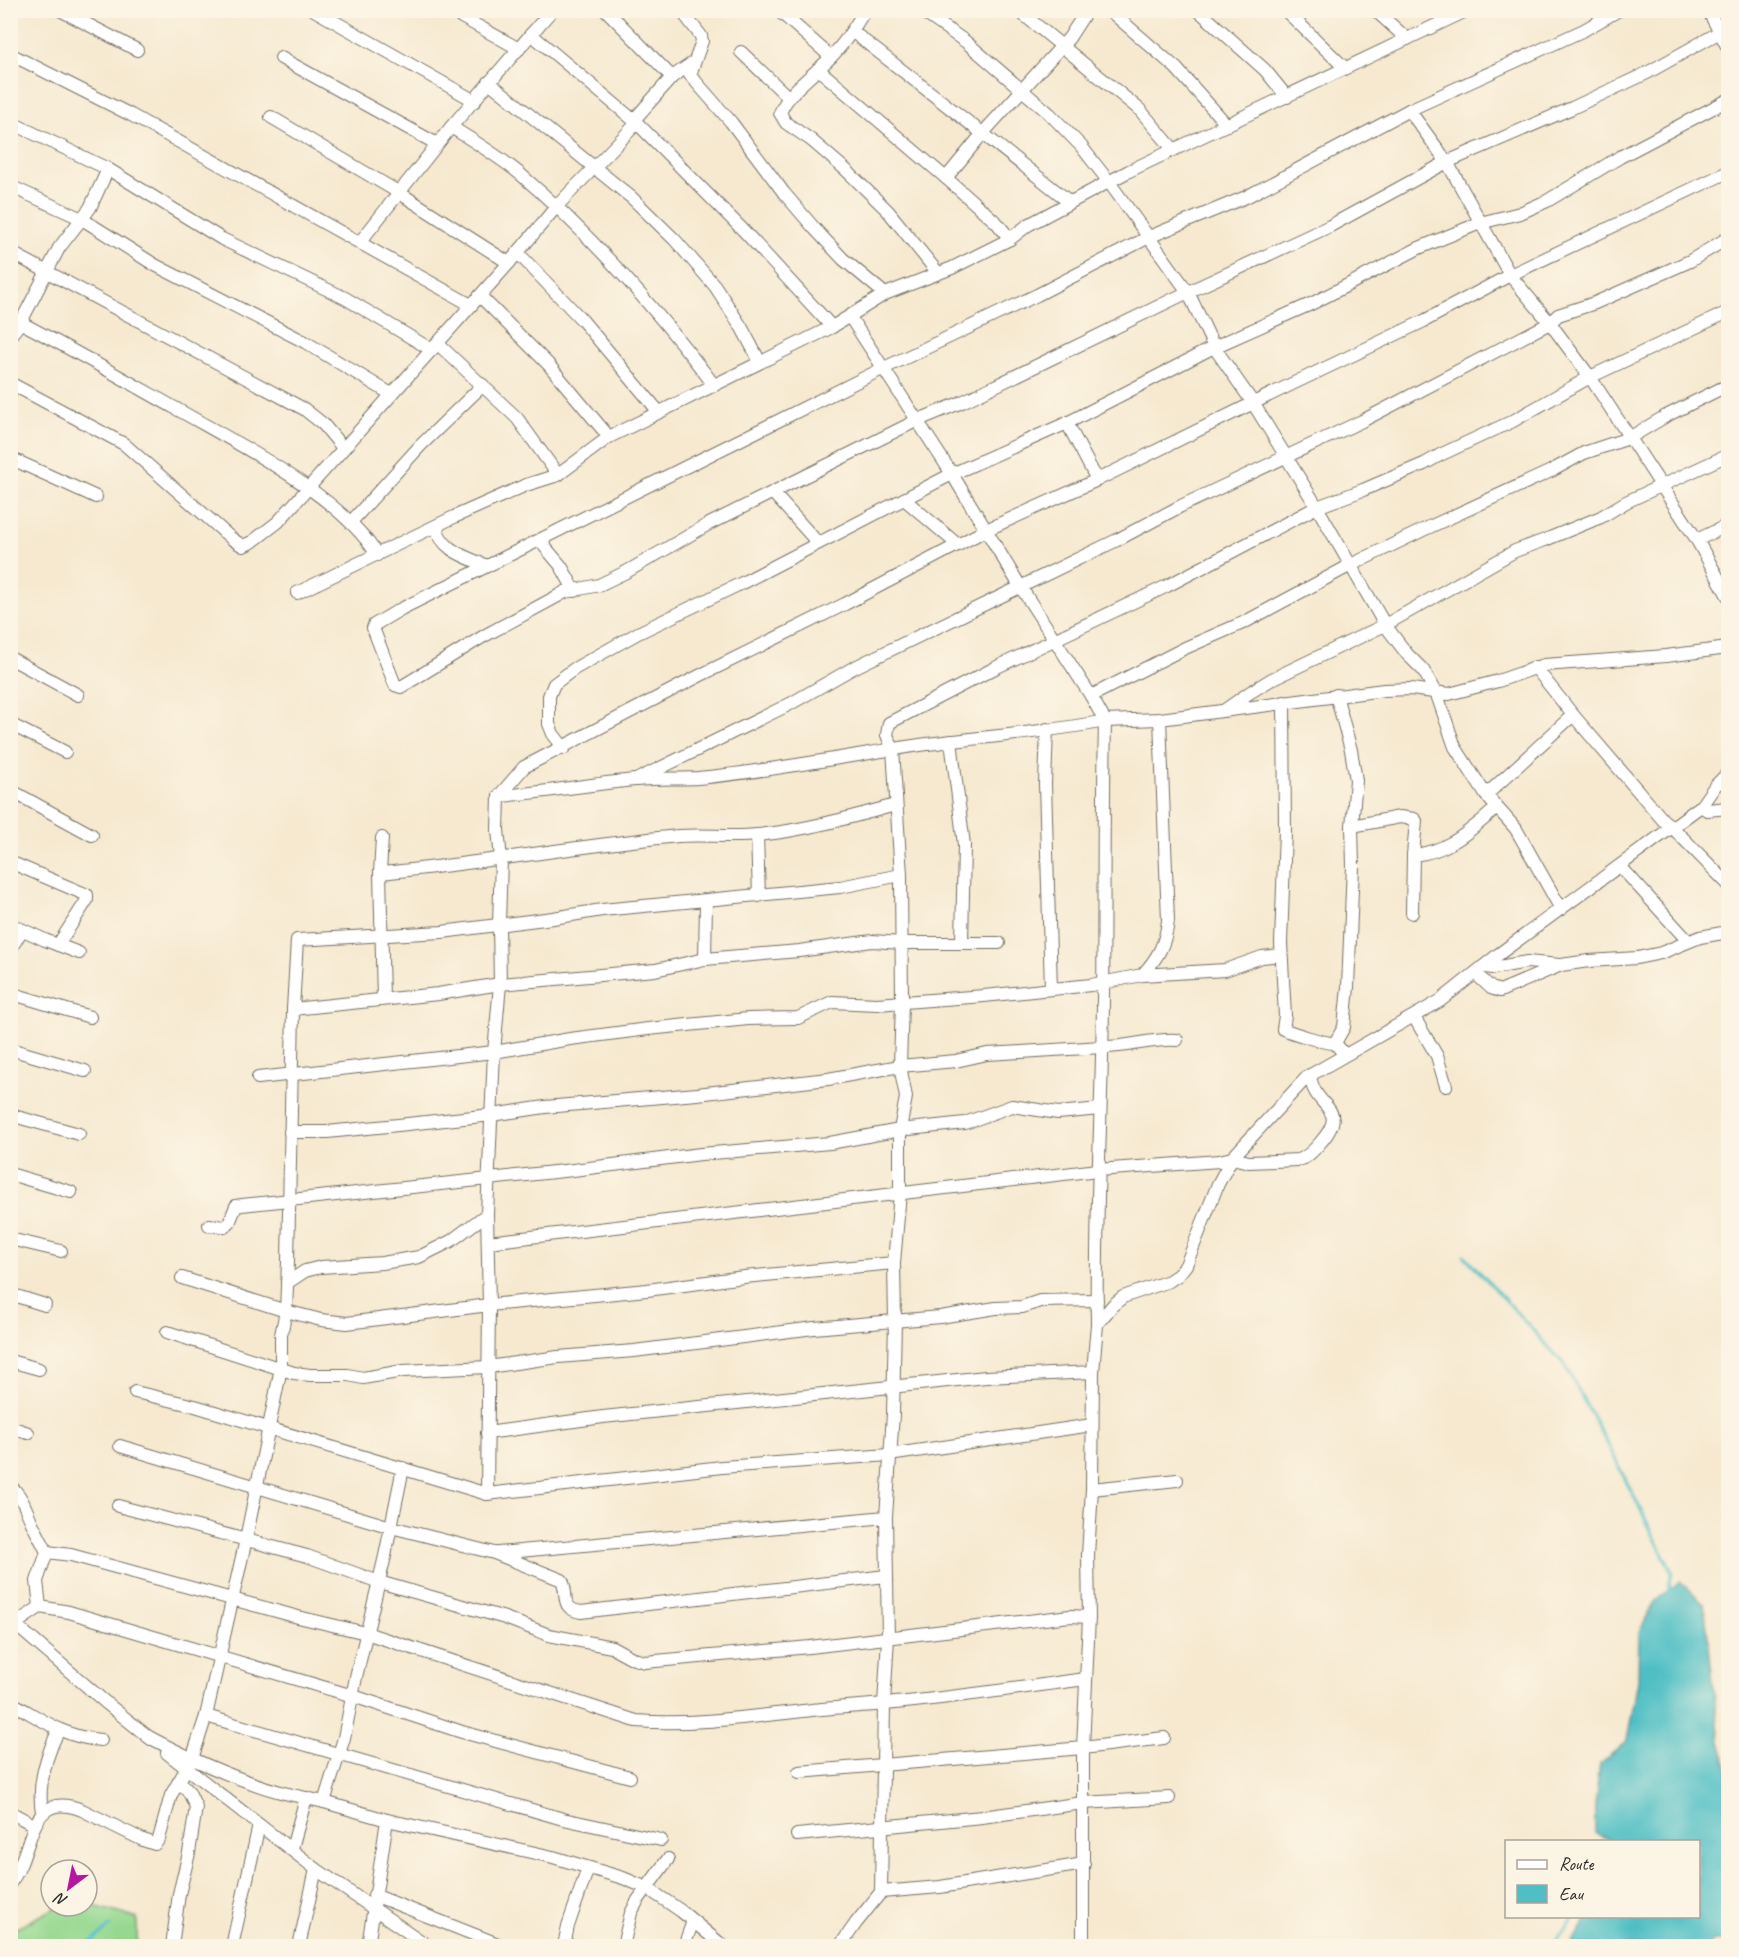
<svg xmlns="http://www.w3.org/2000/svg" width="1739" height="1957" viewBox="0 0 1739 1957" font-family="Caveat,sans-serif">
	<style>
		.green { fill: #95d890; stroke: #60825e; stroke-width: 1.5 }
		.water { fill: #50bfc5; stroke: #3e7578; stroke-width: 1.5 }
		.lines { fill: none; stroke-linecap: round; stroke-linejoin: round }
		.stream { stroke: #50bfc5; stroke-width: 3 }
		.minor-casing { stroke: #726e65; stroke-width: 14 }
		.minor { stroke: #fff; stroke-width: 12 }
	</style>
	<rect width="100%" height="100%" fill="#fcf5e5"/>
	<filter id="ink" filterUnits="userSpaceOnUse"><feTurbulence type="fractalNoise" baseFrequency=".0167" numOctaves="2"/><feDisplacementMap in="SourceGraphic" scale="12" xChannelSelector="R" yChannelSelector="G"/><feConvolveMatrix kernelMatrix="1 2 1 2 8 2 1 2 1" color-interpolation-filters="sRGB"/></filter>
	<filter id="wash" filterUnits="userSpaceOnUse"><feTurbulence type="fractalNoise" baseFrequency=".008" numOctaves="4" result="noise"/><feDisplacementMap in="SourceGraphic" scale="24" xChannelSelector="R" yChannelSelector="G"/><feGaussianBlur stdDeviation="1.35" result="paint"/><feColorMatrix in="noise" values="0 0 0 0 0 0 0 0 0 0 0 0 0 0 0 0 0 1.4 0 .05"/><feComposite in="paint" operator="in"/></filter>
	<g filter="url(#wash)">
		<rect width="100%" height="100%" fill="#f6e9d0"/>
		<polygon class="green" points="87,1904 137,1918 137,1946 11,1946 11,1931 59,1906 87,1906"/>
		<polygon class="water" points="1680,1581 1704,1603 1720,1741 1728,1771 1728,1941 1714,1941 1708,1946 1570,1946 1588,1917 1698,1916 1698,1842 1613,1841 1595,1833 1595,1805 1600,1764 1627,1741 1638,1681 1639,1633 1655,1602"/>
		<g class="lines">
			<g class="stream">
				<polyline points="1464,1255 1564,1364 1608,1445 1672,1572 1668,1593"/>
				<polyline points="87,1946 111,1926"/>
				<polyline points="1553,1946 1575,1916"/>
			</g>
		</g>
	</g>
	<g filter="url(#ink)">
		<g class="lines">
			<g class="minor-casing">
				<g id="minor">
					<polyline points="60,10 137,50"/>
					<polyline points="314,10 475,101"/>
					<polyline points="449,10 519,49"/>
					<polyline points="606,10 672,77"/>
					<polyline points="681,10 701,36 702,41 690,75 731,122 784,193 814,228 843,259 885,294"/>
					<polyline points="778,10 831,57"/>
					<path d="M865,10C855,27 845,43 831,57C815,74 789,90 780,113L786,123L811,140L846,170L888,211L938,273"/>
					<polyline points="920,10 966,42 1050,114 1081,146 1109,182 1188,292 1214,347 1253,403 1317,507 1385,625 1407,654 1423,670 1436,692 1455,747 1486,795 1516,829 1561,909"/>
					<polyline points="1018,10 1140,110 1173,149"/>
					<polyline points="1109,10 1176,68 1227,125"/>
					<polyline points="1198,10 1265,70 1287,97"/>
					<polyline points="1285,10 1345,68"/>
					<polyline points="1375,10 1407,39"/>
					<polyline points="1619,10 1584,30 1409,110 1246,197 1149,237 1037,295 882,369 401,609 374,625 373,628 395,685 401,687 484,636 558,596 565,592 599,585 628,571 707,525 916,421 962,402 1188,292 1330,226 1447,162 1572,108 1647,73 1720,32"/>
					<polyline points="1708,10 1728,48"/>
					<polyline points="853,32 1070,202"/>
					<polyline points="531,34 637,123 744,231 832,327"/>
					<polyline points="741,52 789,98"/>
					<polyline points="10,54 131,115 471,305"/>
					<polyline points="281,58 437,144"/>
					<polyline points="818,69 946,178 997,223 1010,239"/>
					<polyline points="489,82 632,198 675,240 715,286 742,328 760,362"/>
					<polyline points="1409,110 1447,162 1510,275 1550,323 1590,377 1697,540 1728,596"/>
					<polyline points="271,117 398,192 509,263"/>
					<polyline points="634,120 672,77 694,62"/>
					<polyline points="10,122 108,169 222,239 345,298 432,350"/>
					<path d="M451,127C474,141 498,156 519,173C592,235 656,309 714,385"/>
					<polyline points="946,178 983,133 1069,38 1087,10"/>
					<polyline points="10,186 82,219 155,265 305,342 391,394"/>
					<polyline points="360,242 451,127 552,10"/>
					<polyline points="10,252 304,409 323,424 343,448"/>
					<polyline points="518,253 582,320 659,412"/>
					<polyline points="480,296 548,364 609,437"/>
					<path d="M10,317C66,346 120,377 175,408C236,443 341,495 377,555"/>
					<polyline points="850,317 952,474 1020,586 1091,696 1105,721 1160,719 1384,690 1411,689 1449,694 1498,681 1544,665 1666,656 1728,648"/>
					<polyline points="10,336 21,322 59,248 90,208 108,169"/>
					<polyline points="437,343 517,418 558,475"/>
					<polyline points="10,383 124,444 232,539 243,546 252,542 278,522 509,263 556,207 637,123"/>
					<polyline points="1067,423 1097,480"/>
					<polyline points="10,458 96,497"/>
					<polyline points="773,493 818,543"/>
					<polyline points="904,499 958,545"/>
					<polyline points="351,522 420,446 483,385"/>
					<path d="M436,526C441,551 467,557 487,566"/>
					<polyline points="1697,540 1728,525"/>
					<polyline points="540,541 561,566 575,591"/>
					<polyline points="297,593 454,517 526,485 558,475 609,437 832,327 885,294 952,268 1010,239 1028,225 1129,171 1468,10"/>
					<polyline points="10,658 78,695"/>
					<polyline points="1535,667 1573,715 1663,820 1672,827 1728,884"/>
					<polyline points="1091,696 1185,648 1245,622 1349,566 1423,530 1551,471 1584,453 1629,438 1666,416 1728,385"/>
					<path d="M1284,702L1285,831L1281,943L1285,1016L1283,1029C1293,1033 1326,1044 1335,1043L1344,1054"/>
					<polyline points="1225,710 1249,693 1272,679 1385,625 1515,551 1545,540 1601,517 1626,502 1728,455"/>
					<polyline points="10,724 65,752"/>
					<polyline points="1047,729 1045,784 1051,989"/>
					<polyline points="951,741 964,845 962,943"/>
					<polyline points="564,748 553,734 549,724 549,696 554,684 574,669 638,633 742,583 952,474 1067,423 1214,347 1313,303 1419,248 1480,223 1520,213 1547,201 1620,157 1728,100"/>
					<polyline points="636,780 790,704 853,668 1117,540 1181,506 1362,421 1550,323 1558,315 1595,303 1690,261 1728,238"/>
					<polyline points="10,790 92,835"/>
					<polyline points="1486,795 1573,715"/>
					<path d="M499,796C544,793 589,784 635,780C656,778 677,779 698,778C773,771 846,756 920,745C981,737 1044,733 1105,721C1103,815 1104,909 1103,1002C1102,1110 1095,1217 1097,1324"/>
					<polyline points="1701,806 1707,810 1728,808"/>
					<polyline points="1352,826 1400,817 1414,819 1416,821 1413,855 1412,913"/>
					<polyline points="757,835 759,896"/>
					<polyline points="382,838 380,873 383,999"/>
					<path d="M1413,855C1449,852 1470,830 1497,808"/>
					<polyline points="10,862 87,895 87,900 58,945"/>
					<polyline points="1620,866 1688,941"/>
					<path d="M380,873C480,864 579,845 679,836C705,834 731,838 757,835C802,831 852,817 895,805"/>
					<polyline points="10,924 45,940 79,953"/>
					<polyline points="10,950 22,930"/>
					<polyline points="705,959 706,901"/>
					<polyline points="1484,967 1493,968 1527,962 1560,965"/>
					<polyline points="1476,974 1491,988 1500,991 1561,965 1589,961 1637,958 1661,953 1700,937 1728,932"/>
					<path d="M1142,975C1158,958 1166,943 1168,920L1160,719"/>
					<polyline points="10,993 90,1017"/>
					<polyline points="293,1009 438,994 500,984 655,970 705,959 799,951 872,941 902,943 999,943"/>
					<polyline points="1414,1017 1437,1056 1446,1086"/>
					<polyline points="1335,1043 1344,1027 1348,987 1353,866 1352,826 1356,780 1351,750 1336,695"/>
					<polyline points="10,1049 85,1071"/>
					<polyline points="258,1078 494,1052 570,1039 648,1029 748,1019 798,1018 832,1002 877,1004 984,996 1091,985 1142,975 1225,970 1262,957 1281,955"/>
					<polyline points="10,1115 79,1134"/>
					<path d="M290,1132H327L398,1125L492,1115L545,1107L697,1094L828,1079L900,1066L956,1061L987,1054L1102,1047C1127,1048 1152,1038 1177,1040"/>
					<polyline points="10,1174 71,1192"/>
					<polyline points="209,1225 224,1227 229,1223 236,1206 242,1205 573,1170 701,1154 830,1143 900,1130 965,1123 1012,1106 1058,1113 1100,1109"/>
					<polyline points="10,1239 61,1251"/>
					<path d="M488,1242L1098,1170L1219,1161L1232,1158L1249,1162L1298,1160C1307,1158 1314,1150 1320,1143C1352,1106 1314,1111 1310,1075"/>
					<polyline points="182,1278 286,1311 321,1320 347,1323 489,1305 647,1290 744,1277 894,1263"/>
					<polyline points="287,1283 305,1271 321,1267 382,1263 419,1257 451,1241 487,1214"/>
					<polyline points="10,1294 45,1305"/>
					<polyline points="167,1332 294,1373 310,1375 348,1375 363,1378 403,1371 488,1367 558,1357 634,1351 814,1328 940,1317 996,1308 1022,1307 1040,1301 1097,1300"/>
					<polyline points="10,1361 39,1369"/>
					<polyline points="135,1392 195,1406 487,1494 722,1467 889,1455 1092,1425"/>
					<polyline points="10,1427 28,1433"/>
					<polyline points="487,1433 603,1417 986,1377 1093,1372"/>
					<path d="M120,1446L391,1527L494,1553L562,1580C569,1595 559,1608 581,1612L886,1576"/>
					<path d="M10,1486C24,1497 26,1512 34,1527C38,1535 43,1544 47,1552"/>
					<polyline points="1092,1489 1177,1480"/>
					<polyline points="487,1494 489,1305 487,1214 494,1052 500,984 499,924 501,859 498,830 499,796 524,767 699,676 845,604 986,530 1097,480 1292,384 1424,321 1510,275 1728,172"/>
					<polyline points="118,1506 307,1556 379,1582 505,1618 549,1635 612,1647 634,1659 645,1662 810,1647 1070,1616 1089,1617"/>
					<polyline points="498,1553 886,1517"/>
					<path d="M40,1607L37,1581L47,1552L71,1555L298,1617L366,1633L636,1721C699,1726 759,1715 822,1709C843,1707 864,1706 885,1704C952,1698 1019,1688 1085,1679"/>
					<polyline points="10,1620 105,1702 151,1739"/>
					<polyline points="15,1624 40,1607 69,1612 353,1696 462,1732 630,1777"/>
					<path d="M10,1702C42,1719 64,1738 101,1740"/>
					<polyline points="206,1716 563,1819 661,1840"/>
					<path d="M147,1736C190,1759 236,1780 284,1793C297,1796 311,1799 324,1802L344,1738L356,1677L385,1556L403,1468"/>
					<polyline points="167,1753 316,1869 428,1946"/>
					<polyline points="799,1772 1083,1748 1164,1738"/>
					<polyline points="324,1802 387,1820 553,1857 623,1878 647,1888 681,1911 723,1946"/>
					<polyline points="10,1812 34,1825"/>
					<path d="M42,1812C37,1785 47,1754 59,1729"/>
					<polyline points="797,1835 982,1817 1083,1803 1169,1798"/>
					<polyline points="292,1848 306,1798"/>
					<path d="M10,1883C35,1852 26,1788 82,1810L143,1840L155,1844L159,1839L171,1795L192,1759L206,1716L246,1539L281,1368V1335L286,1311L288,1262L293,1009L297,940L442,932L553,918L602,910L840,887L901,875"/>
					<polyline points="881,1892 940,1887 1084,1864"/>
					<polyline points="374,1895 503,1946"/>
					<polyline points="172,1946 179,1894 189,1853 196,1807 189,1792 179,1781"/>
					<polyline points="232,1946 259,1825"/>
					<polyline points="299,1946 316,1869"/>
					<polyline points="368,1946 387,1820"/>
					<polyline points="564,1946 568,1926 588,1868"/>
					<polyline points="623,1946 631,1913 638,1900 668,1859"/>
					<polyline points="684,1946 693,1921"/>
					<polyline points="840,1946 856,1923 881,1892 884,1704 888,1638 886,1517 893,1414 895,1320 894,1263 900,1193 900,1130 906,1097 900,1066 902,1002 901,875 893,749 887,735 889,723 995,668 1167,586 1317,507 1363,490 1424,464 1440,455 1513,421 1590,377 1728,312"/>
					<polyline points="1083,1946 1083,1748 1089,1617 1088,1555 1092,1489 1093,1372 1097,1324 1113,1305 1123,1297 1169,1281 1178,1275 1186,1265 1218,1184 1232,1158 1307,1077 1440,1001 1499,954 1701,806 1715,786 1728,773"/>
				</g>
			</g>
			<use href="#minor" class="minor"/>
		</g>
	</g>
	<rect width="1739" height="1957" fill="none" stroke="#fcf5e5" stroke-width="36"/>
	<rect x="1505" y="1840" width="195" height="78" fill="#fcf5e5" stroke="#a8a49b" stroke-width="1.5"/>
	<rect x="1517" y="1860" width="30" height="9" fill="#ffffff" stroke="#a8a49b" stroke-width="1.5"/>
	<text x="1559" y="1870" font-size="18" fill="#2b2b2b">Route</text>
	<rect x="1517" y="1885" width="30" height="18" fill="#50bfc5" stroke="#a8a49b" stroke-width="1.5"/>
	<text x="1559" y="1900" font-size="18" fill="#2b2b2b">Eau</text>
	<g transform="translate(69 1888) rotate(212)"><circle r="28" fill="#fcf5e5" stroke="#a8a49b" stroke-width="1.5"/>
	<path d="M0-4.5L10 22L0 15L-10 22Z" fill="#b5179e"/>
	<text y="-9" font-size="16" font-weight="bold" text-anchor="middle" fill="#2b2b2b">N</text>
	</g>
</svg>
